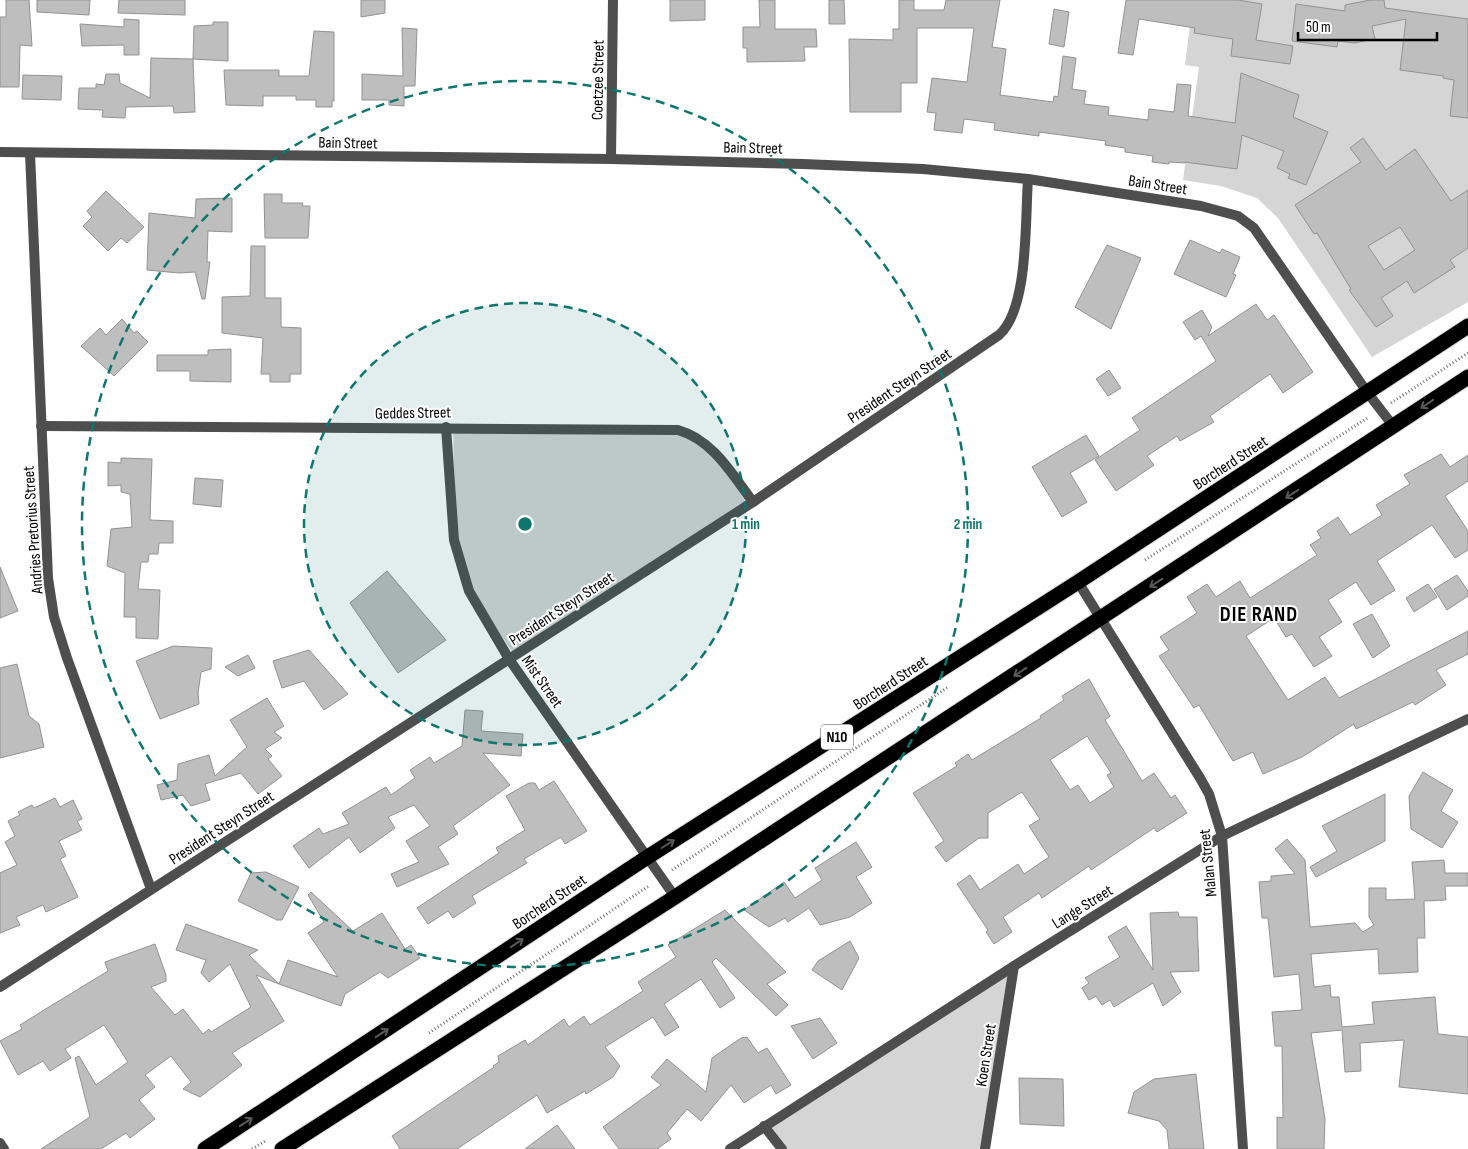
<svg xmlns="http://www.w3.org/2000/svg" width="1468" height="1149" viewBox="0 0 1468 1149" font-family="'Sofia Sans Condensed',sans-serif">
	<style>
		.green { fill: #d5d5d5 }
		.building { fill: #bebebe; stroke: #929292; fill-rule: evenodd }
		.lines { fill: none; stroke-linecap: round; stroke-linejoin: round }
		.highway-casing { stroke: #dbdbdb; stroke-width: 17 }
		.path { stroke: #707070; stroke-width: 3; stroke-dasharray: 1 2.5; stroke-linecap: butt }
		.street { stroke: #4e4e4e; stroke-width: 10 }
		.highway { stroke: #000; stroke-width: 15 }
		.oneway { stroke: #595959 }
		.ring { fill: none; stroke: #0f766e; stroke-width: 2.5; stroke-dasharray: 9 6 }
		.labels { text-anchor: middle; stroke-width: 4; stroke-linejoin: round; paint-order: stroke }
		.shield { fill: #fff; stroke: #4c4c4c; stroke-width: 1 }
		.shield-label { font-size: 15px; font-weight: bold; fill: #000 }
		.street-label { font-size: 16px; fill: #000; stroke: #fff }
		.district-label { font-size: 21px; font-weight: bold; letter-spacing: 1px; fill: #000; stroke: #fff }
		.centre { fill: #0f766e; stroke: #fff; stroke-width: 2.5 }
		.ring-label { font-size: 15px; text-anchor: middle; font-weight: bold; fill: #0f766e; stroke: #fff; stroke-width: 4; stroke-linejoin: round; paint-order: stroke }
	</style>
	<rect width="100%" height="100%" fill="#fff"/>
	<g class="green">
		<polygon points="1193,0 1468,0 1468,302 1372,357 1278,218 1257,198 1221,186 1183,180 1199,67 1185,65"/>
		<path d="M675,426L697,432L712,446L746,503L513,653C500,633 485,613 473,592C449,547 455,478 453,427Z"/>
		<polygon points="1011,971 986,1149 786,1149 772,1128"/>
	</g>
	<g class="building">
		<polygon points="6,0 29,0 32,46 20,45 19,87 0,87 0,17 6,17"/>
		<polygon points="37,0 90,0 89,15 37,12"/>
		<polygon points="119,0 185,0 185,15 118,13"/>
		<polygon points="361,0 385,0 385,13 361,17"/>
		<polygon points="670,0 705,0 705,20 670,21"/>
		<polygon points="759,0 775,0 775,29 816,29 817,47 804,47 805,61 747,62 747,48 743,48 743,27 760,27"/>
		<polygon points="829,0 844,0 845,24 829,24"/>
		<polygon points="899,0 914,0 914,10 944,10 946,0 1000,0 992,47 1006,49 1000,95 1053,102 1054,96 1058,97 1063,56 1076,58 1072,89 1086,91 1084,104 1109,107 1108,115 1148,120 1149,109 1174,112 1177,84 1191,85 1188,116 1235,123 1241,73 1299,95 1293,117 1328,132 1306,185 1288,178 1290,174 1277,168 1284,151 1242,135 1237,169 1185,162 1185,163 1169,162 1169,164 1152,162 1153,156 1125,152 1125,148 1105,145 1106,141 1039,132 1039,136 994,130 995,123 964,119 962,133 934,130 936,113 927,112 932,78 967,82 974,28 917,28 917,83 901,83 901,112 850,112 849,39 893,40 893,29 899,29"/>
		<polygon points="1126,0 1238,0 1262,4 1256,40 1293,46 1290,64 1231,56 1233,39 1194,33 1195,28 1139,19 1133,55 1118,53"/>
		<polygon points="1370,0 1384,0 1385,8 1468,19 1468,118 1450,116 1454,80 1443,78 1444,76 1400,70 1406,19 1372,26 1375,39 1354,43 1338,41 1337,47 1292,41 1296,4 1345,11 1345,5"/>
		<polygon points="1054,9 1069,12 1064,47 1049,44"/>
		<polygon points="124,19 139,20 139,55 124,55 124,45 82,46 80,24 124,27"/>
		<polygon points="213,22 228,22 228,61 193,59 194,26 213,25"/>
		<polygon points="402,28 417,29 415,86 404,86 404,106 389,105 389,100 362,100 362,74 403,76"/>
		<polygon points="314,31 334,32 334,101 332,101 332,107 316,107 316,100 296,100 296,96 263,96 263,106 226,105 224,70 279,70 279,76 309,76"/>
		<polygon points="151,58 193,59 195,112 174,113 173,106 126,107 125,118 102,117 103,110 78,109 79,88 96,88 96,84 104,85 106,74 119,74 120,83 150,98"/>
		<polygon points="23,75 62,76 61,100 22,99"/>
		<path d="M1363,138L1386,170L1415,149L1451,201L1468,190V248L1450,260L1455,267L1414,293L1407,281L1381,298L1393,316L1376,327L1349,290L1351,289L1317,233L1314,234L1295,205L1361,162L1350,148ZM1400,227L1415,250L1384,270L1368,246Z"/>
		<polygon points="106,191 144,227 127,243 121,238 108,251 83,226 92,217 87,211"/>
		<polygon points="264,194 282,194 282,203 303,203 302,206 310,206 308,238 265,238"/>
		<polygon points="232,198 232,232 208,231 207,262 210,262 205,299 202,299 195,272 179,273 147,270 149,213 195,218 196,199"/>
		<polygon points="1190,240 1220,253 1222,249 1240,257 1233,274 1236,275 1226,297 1174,274"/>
		<polygon points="1107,245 1141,258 1111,329 1075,307"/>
		<polygon points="251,246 265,246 265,298 281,298 281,327 301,328 301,374 290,374 290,382 270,382 270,374 261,374 263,338 222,333 222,297 250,296"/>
		<polygon points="1256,304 1267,320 1274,315 1313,372 1283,393 1270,374 1210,416 1214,422 1180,441 1177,436 1147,456 1154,465 1116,491 1095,460 1140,430 1132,418 1216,361 1201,336 1195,340 1183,322 1202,310 1212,327 1208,336"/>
		<polygon points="122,319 134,333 137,331 148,342 114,376 81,346 100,328 106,335"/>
		<polygon points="231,349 231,382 190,381 190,371 157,371 157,355 208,355 208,350"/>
		<polygon points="1109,370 1121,388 1108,396 1096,379"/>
		<polygon points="1086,435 1099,456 1070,473 1087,502 1062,517 1032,467"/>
		<polygon points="1441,454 1450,467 1468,455 1468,481 1445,496 1468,531 1468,550 1455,558 1432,525 1377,561 1395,590 1371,605 1356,582 1328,600 1342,622 1319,637 1332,656 1314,667 1292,634 1286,637 1274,618 1246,636 1288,700 1325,677 1339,698 1468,631 1468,654 1436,670 1446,685 1415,705 1413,702 1356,729 1354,724 1302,757 1263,774 1253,752 1233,761 1199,705 1194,708 1159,656 1169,650 1160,637 1197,613 1187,597 1207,584 1216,597 1240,581 1250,598 1317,555 1310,545 1321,538 1317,531 1338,517 1350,535 1382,515 1376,505 1410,484 1404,475"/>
		<polygon points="121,458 152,459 150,520 173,521 173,543 159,543 158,554 149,554 148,562 141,562 138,589 160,590 158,639 136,638 136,617 124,617 125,573 107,566 111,529 132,527 130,494 121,492 121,485 108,486 108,462 121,463"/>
		<polygon points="195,478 223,480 221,507 193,504"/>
		<polygon points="0,567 18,611 0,618"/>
		<polygon points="387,571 446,640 398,673 350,603"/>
		<polygon points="1457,575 1468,591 1468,596 1447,610 1434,589"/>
		<polygon points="1428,584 1437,597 1414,612 1406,598"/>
		<polygon points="1372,614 1390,646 1373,658 1353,624"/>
		<polygon points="173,646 212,648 211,669 201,672 198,693 199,704 160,719 136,661"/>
		<polygon points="309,650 348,694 324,710 304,681 282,688 273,661"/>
		<polygon points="248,655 255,668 238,676 225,667"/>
		<polygon points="17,664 29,716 39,724 44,747 0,758 0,668"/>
		<path d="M1089,679L1110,716L1105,720L1142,781L1154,773L1171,798L1175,795L1187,813L1157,832L1154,828L1091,870L1089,866L1042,898L1039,893L1003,917L1012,932L994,944L986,932L988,930L957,884L970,875L980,890L1018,864L1024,874L1049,857L1029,826L1040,819L1022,792L988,813V838H979L946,862L935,847L944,841L913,793L957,766L955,763L968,754L972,760L1041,718L1040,716L1064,700L1062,696ZM1087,736L1111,773L1107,775L1114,787L1090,803L1078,785L1070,790L1050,760Z"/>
		<polygon points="267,698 284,726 274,732 282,738 265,749 272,756 268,759 282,776 258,794 241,773 205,784 210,800 191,806 183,795 161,800 157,785 177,780 178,764 209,755 215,776 247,747 230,720"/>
		<polygon points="465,710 483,711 481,731 523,734 521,756 483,753 510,785 453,826 458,834 438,847 449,864 397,887 391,874 419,862 406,841 430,826 414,805 388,817 395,828 360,853 349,837 309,868 293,846 319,828 323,834 349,824 342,813 386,787 391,795 415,778 410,770 430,757 434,763 462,746"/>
		<polygon points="1423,772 1453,790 1441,811 1458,822 1442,848 1411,829 1409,796"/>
		<polygon points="554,781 587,831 565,844 561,837 524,859 527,863 472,896 476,903 453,918 448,911 428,924 417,908 499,853 496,848 525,830 506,796 529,783 535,783 539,790"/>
		<polygon points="1385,794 1385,841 1316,877 1310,867 1337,851 1322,826"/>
		<polygon points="55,798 60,807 73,800 82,819 77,821 82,830 59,841 66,856 60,859 78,897 46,912 43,905 16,917 20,925 0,933 0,873 17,865 5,842 15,836 8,821 20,815 18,812 32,805 34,808"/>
		<polygon points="1287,839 1305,860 1310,927 1355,923 1363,932 1374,925 1369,917 1369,888 1386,888 1386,900 1415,899 1412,862 1444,860 1445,873 1468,873 1468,886 1445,886 1446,900 1424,901 1425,938 1417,938 1418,972 1379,974 1378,949 1311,954 1314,987 1330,985 1331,997 1339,997 1342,1027 1374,1024 1372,1002 1435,997 1438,1034 1468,1037 1468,1094 1399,1087 1404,1040 1360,1043 1361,1071 1345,1072 1342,1030 1311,1033 1325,1119 1324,1149 1277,1149 1277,1117 1283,1118 1282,1046 1275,1046 1272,1012 1302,1010 1299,974 1274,977 1268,918 1262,918 1259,882 1271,881 1271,876 1295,874 1275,849"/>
		<polygon points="856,842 872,867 856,877 872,903 850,917 820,925 809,908 788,922 785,918 769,927 744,910 784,882 795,898 822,880 815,868"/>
		<polygon points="266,872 299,887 282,920 277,920 238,901 251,873"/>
		<polygon points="311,892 353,931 382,913 405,949 411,945 420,958 388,978 380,972 345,994 341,1006 279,984 288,960 338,977 308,933 324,922 308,895"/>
		<polygon points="725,910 786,972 767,984 788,1005 776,1016 716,958 712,962 735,998 720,1008 701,979 664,1004 679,1027 665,1036 653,1017 605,1047 620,1066 613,1077 586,1094 585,1091 547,1113 537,1095 457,1149 400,1149 392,1136 494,1067 493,1066 499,1062 498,1056 525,1040 528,1045 564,1019 569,1027 584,1016 590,1025 643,991 638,982 676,957 668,945"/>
		<polygon points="1178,912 1179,917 1197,917 1199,971 1170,972 1181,992 1163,1006 1153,983 1114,1007 1110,1000 1102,1005 1096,996 1089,1000 1082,988 1089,983 1085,978 1120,957 1108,937 1126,926 1153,970 1150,913"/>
		<polygon points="186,924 258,950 249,955 279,984 256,975 284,1021 232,1053 242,1065 200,1097 183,1089 191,1082 171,1056 145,1075 155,1087 139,1100 155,1119 130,1138 126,1133 101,1149 41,1149 90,1117 75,1058 79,1056 96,1085 128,1062 104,1025 65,1049 71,1058 50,1071 43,1061 18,1075 0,1041 22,1029 20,1025 44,1010 108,971 105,962 155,944 166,975 166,981 151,987 175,1015 183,1009 203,1034 209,1029 211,1032 251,1007 230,964 209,982 201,973 206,960 176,950"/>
		<polygon points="850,941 859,958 842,990 812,970 818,961"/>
		<polygon points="820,1018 837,1043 813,1059 791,1026"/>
		<polygon points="747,1037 758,1053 767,1048 791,1085 776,1094 771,1085 744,1103 731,1085 701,1121 687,1109 667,1133 671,1139 657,1149 619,1149 603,1127 661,1085 651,1077 667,1059 706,1092 712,1058 741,1038"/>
		<polygon points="1196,1074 1204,1149 1169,1149 1167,1130 1159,1121 1128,1113 1134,1092 1154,1079"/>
		<polygon points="1019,1078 1063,1079 1064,1126 1020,1124"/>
		<polygon points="557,1125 575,1149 525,1149"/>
	</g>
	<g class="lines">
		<g class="highway-casing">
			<g id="highway">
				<polyline points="205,1149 646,858 1078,582 1468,326"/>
				<polyline points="282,1149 675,897 1468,377"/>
			</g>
		</g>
		<g class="path">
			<polyline points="1391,403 1468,353"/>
			<polyline points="1145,560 1369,417"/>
			<polyline points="672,870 948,687"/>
			<polyline points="429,1033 650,885"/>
			<polyline points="252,1149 267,1140"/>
		</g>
		<g class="street">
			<polyline points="0,152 611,159 803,164 923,169 1028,179 1201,206 1238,216 1254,228 1367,392 1394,427"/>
			<polyline points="30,153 48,578 54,617 67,658 151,889"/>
			<polyline points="611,159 613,0"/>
			<path d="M41,426L678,430C713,440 732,474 753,502"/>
			<polyline points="446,427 454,540 469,591 509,659 675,897"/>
			<polyline points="1078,582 1200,778 1209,794 1222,836 1243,1149"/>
			<path d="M0,987L753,502L999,335C1029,309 1025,219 1028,179"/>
			<polyline points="764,1126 782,1149"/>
			<polyline points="0,1143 4,1149"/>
			<polyline points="730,1149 1014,966 1222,836 1468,719"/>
			<polyline points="985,1149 1014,966"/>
		</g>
		<use href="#highway" class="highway"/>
	</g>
	<defs><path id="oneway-shaft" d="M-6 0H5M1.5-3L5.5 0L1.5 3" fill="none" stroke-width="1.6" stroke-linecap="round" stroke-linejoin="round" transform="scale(1.25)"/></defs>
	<g class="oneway">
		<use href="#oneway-shaft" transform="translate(1427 404) rotate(146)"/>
		<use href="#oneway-shaft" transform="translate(1292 494) rotate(147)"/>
		<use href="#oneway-shaft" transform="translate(1156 583) rotate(147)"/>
		<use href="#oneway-shaft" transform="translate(1020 672) rotate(147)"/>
		<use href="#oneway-shaft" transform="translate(668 844) rotate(-32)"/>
		<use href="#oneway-shaft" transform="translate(517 943) rotate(-34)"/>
		<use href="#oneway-shaft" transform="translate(382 1033) rotate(-33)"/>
		<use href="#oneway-shaft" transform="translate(246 1122) rotate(-33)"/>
	</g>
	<circle cx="525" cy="524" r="221" fill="#0f766e" fill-opacity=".12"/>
	<g class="ring">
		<circle cx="525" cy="524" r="221"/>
		<circle cx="525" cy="524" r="443"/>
	</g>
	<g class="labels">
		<rect class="shield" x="821" y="724.5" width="32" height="25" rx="4"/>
		<g class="shield-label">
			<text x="837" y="742">N10</text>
		</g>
		<g class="street-label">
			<text transform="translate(597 80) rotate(-89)" y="6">Coetzee Street</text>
			<text transform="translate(348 142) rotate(1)" y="6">Bain Street</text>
			<text transform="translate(753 147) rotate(1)" y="6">Bain Street</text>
			<text transform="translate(1158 184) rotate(9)" y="6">Bain Street</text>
			<text transform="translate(899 385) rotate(-34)" y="6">President Steyn Street</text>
			<text transform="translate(413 412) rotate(-1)" y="6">Geddes Street</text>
			<text transform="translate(1230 462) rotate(-33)" y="6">Borcherd Street</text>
			<text transform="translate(32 530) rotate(-94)" y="6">Andries Pretorius Street</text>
			<text transform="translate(561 608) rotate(-33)" y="6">President Steyn Street</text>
			<text transform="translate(543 681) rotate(55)" y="6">Mist Street</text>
			<text transform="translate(890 682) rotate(-33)" y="6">Borcherd Street</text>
			<text transform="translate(221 827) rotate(-33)" y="6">President Steyn Street</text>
			<text transform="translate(1207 863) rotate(-96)" y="6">Malan Street</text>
			<text transform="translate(549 901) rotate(-34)" y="6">Borcherd Street</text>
			<text transform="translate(1082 906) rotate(-32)" y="6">Lange Street</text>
			<text transform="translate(985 1055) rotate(-81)" y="6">Koen Street</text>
		</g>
		<g class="district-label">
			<text x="1259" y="621">DIE RAND</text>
		</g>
	</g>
	<circle cx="525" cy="524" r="8" class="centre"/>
	<g class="ring-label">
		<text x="746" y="529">1 min</text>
		<text x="968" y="529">2 min</text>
	</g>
	<path d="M1298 32v8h139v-8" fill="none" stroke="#000000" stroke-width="2.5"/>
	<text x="1306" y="32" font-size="15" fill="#000000" stroke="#ffffff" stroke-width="4" paint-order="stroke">50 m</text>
</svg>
